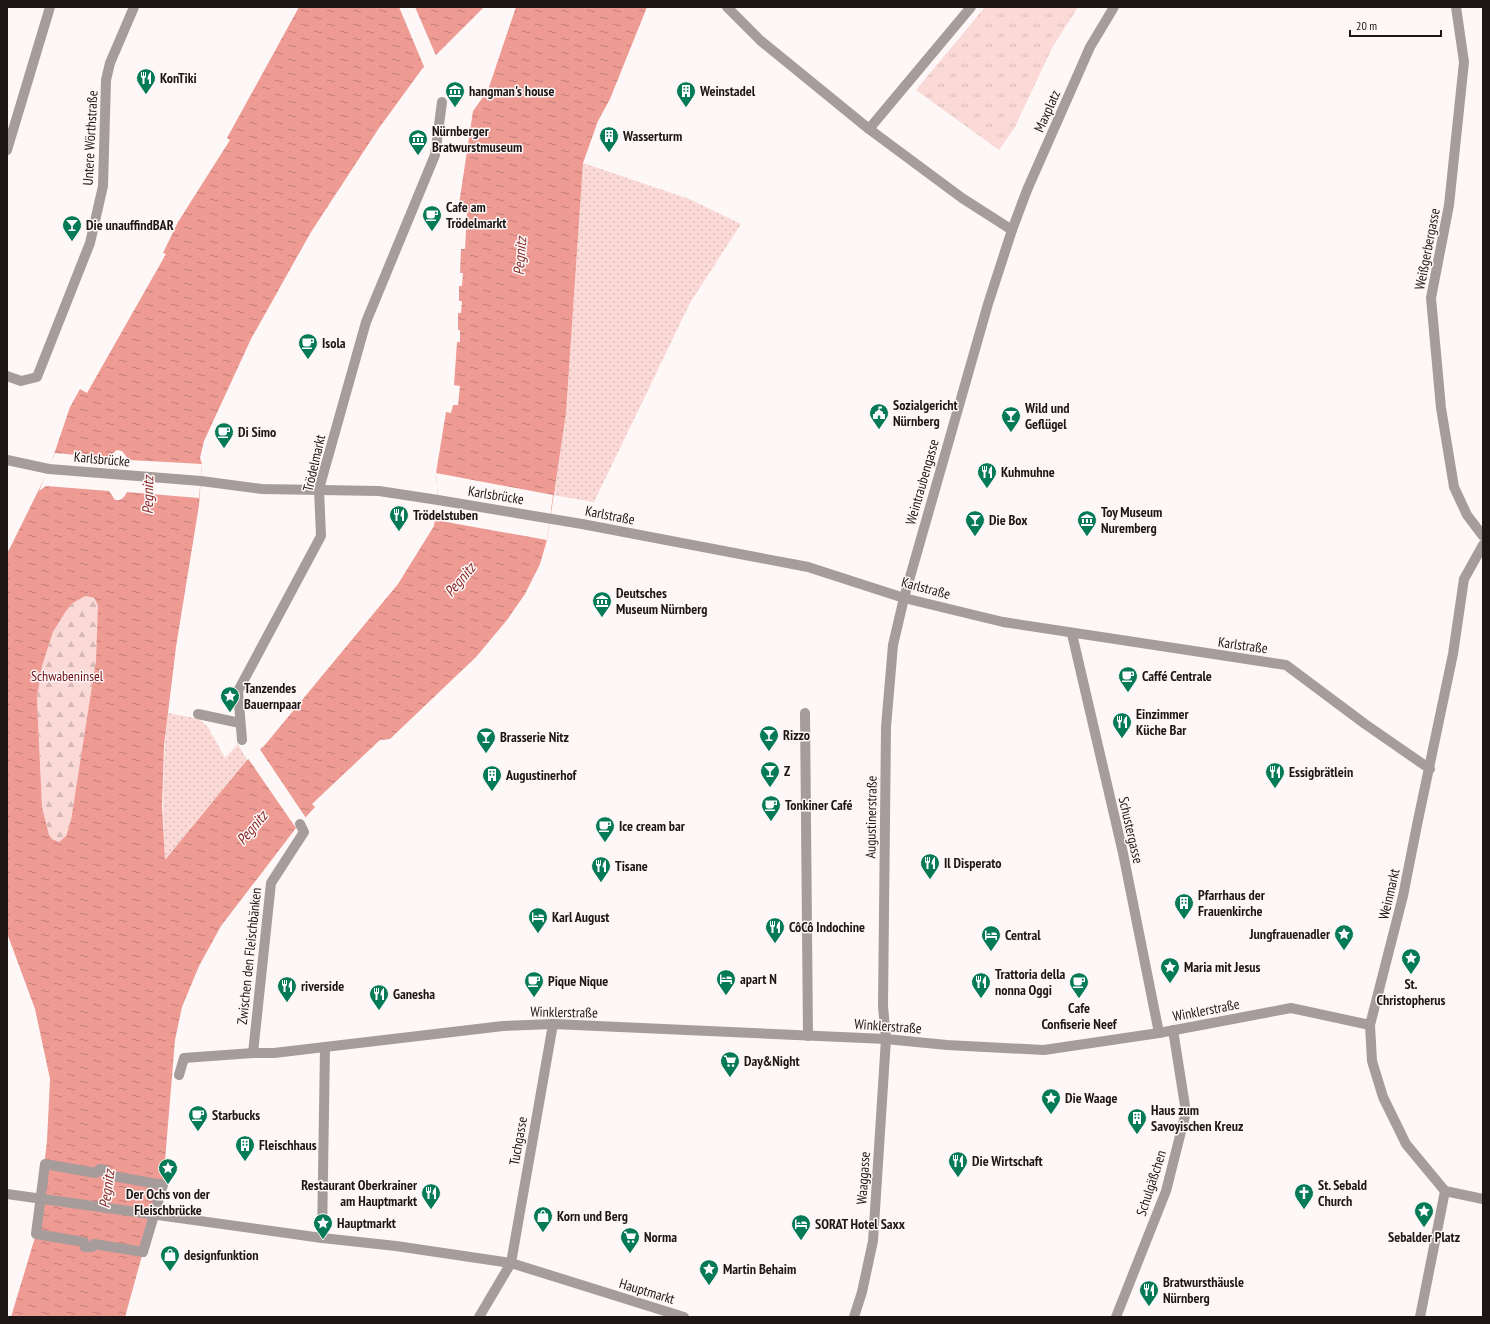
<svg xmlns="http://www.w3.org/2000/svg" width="1490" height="1324" viewBox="0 0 1490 1324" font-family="'PT Sans Narrow',sans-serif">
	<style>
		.grass { fill: url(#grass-tufts) }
		.forest { fill: url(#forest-firs) }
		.park { fill: url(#park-dots) }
		.water { fill: url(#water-ripples); fill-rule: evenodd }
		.pier { fill: #fdf8f7 }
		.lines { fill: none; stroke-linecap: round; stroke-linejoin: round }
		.street { stroke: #a69c9b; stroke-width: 10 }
		.labels { text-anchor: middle; stroke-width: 3; stroke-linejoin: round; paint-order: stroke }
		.poi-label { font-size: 14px; font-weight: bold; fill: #1e1615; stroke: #fdf8f7; text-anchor: start }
		.street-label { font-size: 14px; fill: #1e1615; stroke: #fdf8f7 }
		.park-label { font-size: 14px; fill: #710e15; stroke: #fdf8f7 }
		.water-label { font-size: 15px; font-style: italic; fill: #882828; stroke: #fdf8f7 }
	</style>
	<defs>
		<pattern id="grass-tufts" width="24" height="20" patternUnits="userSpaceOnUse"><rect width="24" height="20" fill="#fbd9d6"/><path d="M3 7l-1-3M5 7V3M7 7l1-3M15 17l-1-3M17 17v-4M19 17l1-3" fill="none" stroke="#d7bab7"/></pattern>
		<pattern id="forest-firs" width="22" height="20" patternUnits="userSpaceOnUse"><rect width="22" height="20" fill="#fbd9d6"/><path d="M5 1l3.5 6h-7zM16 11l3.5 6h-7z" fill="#d7bab7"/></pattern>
		<pattern id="park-dots" width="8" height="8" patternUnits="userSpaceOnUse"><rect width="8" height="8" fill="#fbd9d6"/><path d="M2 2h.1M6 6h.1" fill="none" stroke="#d7bab7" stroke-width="1.8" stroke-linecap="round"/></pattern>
		<pattern id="water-ripples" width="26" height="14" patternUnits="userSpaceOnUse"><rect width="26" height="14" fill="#ee9b94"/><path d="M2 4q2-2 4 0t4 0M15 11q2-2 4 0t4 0" fill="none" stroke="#c07d78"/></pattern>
	</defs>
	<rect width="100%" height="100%" fill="#fdf8f7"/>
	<polygon class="grass" points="985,7 1078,7 1052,48 1015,127 999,150 916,90"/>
	<polygon class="forest" points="85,596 94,599 99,605 96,660 71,820 66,836 59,842 52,839 49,835 42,807 37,698 42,666 53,632 66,611 73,603"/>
	<g class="park">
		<polygon points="583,163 689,199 741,224 690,303 594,502 553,495 566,413"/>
		<path d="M168,713L199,719L208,727L225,758L238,744L247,760L165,861C162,811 162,763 168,713Z"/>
	</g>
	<path class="water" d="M299,7H484L422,69L379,128L311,232L251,339L204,441L200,458L202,464L199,505L176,647L164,746L162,806L165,860L247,760L264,746L398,584L434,526L438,500L436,473L446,412L451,413L453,405H458L460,386L454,385L457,342H460V330H458V313H461L462,301H459V286H462L463,273H460L461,249H465L467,212L458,211L473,111L488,90L516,7H647L610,99L598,121L583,163L566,413L547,540L540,564L525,594L507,620L476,657L390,739L380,740L312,804L315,807L296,828L221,926L199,966L182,1007L175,1040L163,1185L143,1252L125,1317H11L36,1234L47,1141L50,1079L35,1009L7,933V554L49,469L70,407L80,389L87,393L166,254L163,253L178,222L230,140L227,138ZM85,596L94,598L98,605L96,660L71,820L66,836L59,842L52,839L49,835L42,807L37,698L42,666L53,632L66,611L73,603Z"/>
	<g class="pier">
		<polygon points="399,7 415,7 437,58 425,69"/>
		<polygon points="117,450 122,451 129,460 202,464 199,498 127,492 124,497 120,500 115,500 109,491 46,486 39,491 55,453 110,458 113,453"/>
		<polygon points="436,473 553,495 547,540 435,520 438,500"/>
		<polygon points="259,748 306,818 296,828 247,757"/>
	</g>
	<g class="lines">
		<g class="street">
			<polyline points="727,7 761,41 869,129 962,198 1012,230"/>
			<polyline points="1456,7 1464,62 1449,205 1431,298 1441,408 1454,487 1467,515 1483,536"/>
			<polyline points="869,129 971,7"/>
			<polyline points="7,150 50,7"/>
			<polyline points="7,376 21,381 37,377 90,243 103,186 106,80 110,63 134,7"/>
			<polyline points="7,460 49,469 201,481 262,489 379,491 438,500 582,524 808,567 904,598 1003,622 1286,665 1365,724 1430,769"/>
			<polyline points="1483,545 1464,579 1453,654 1417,825 1403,896 1370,1025 1372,1061 1383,1097 1406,1144 1445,1191 1483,1199"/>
			<polyline points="1072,634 1123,853 1159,1033"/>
			<polyline points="805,713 808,1036"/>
			<polyline points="198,714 240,723"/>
			<polyline points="242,740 238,691 321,536 319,489 366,322 435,155 442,102"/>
			<polyline points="253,1053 271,883 304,832 300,824"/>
			<polyline points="179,1075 184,1058 253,1053 274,1053 503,1026 553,1024 886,1039 947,1045 1044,1050 1159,1033 1291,1008 1370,1025"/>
			<polygon points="45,1164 96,1173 100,1169 105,1170 107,1175 163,1185 143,1252 94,1244 92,1247 85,1247 84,1242 36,1234"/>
			<polyline points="7,1194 322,1238 396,1246 511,1263 684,1317"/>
			<polyline points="322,1238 325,1048"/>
			<polyline points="479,1317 511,1263 553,1024"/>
			<polyline points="854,1317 862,1292 873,1241 886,1039 883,1006 886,727 893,645 904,598 988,304 1012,230 1027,190 1090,47 1114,7"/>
			<polyline points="1116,1317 1166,1191 1186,1112 1173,1030"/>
			<polyline points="1420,1317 1445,1191"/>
		</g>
	</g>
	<defs>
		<g id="restaurant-pin" transform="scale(1)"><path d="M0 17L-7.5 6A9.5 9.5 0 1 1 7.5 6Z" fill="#047a56" stroke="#fdf8f7"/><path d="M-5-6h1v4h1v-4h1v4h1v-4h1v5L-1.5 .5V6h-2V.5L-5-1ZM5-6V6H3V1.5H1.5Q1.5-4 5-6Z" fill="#fff"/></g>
		<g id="museum-pin" transform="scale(1)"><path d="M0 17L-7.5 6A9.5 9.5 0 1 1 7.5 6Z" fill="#047a56" stroke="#fdf8f7"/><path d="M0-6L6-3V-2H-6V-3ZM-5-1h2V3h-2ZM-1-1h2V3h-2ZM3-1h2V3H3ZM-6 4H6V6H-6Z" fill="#fff"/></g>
		<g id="building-pin" transform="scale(1)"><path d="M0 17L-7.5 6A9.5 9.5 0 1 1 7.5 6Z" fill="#047a56" stroke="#fdf8f7"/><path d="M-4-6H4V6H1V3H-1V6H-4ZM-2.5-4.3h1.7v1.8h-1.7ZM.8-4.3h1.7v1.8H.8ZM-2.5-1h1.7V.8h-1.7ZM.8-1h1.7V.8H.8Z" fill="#fff"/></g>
		<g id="cafe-pin" transform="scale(1)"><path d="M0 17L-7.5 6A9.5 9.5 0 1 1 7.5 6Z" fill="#047a56" stroke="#fdf8f7"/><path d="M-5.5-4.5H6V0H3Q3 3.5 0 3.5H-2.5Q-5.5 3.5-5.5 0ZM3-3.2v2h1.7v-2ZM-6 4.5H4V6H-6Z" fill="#fff"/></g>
		<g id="bar-pin" transform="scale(1)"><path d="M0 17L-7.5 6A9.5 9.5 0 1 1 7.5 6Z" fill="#047a56" stroke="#fdf8f7"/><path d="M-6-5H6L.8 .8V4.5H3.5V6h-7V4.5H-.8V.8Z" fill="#fff"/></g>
		<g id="civic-pin" transform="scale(1)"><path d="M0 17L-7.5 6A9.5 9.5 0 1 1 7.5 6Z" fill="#047a56" stroke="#fdf8f7"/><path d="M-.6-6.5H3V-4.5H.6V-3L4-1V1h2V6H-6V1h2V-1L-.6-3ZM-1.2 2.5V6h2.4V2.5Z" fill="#fff"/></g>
		<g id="sight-pin" transform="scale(1)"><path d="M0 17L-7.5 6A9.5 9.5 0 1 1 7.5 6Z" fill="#047a56" stroke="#fdf8f7"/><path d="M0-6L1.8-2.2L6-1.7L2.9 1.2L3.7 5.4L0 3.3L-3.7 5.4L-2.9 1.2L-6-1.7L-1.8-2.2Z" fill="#fff"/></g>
		<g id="hotel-pin" transform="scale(1)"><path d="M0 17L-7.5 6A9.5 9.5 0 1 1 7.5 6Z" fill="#047a56" stroke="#fdf8f7"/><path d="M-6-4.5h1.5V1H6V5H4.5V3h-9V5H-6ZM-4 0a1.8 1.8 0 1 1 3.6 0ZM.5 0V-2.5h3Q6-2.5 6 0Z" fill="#fff"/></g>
		<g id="supermarket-pin" transform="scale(1)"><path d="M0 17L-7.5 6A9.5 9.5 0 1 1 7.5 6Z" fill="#047a56" stroke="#fdf8f7"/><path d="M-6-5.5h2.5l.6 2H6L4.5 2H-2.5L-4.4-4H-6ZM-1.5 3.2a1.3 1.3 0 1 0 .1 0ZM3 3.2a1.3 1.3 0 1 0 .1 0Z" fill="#fff"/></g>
		<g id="church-pin" transform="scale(1)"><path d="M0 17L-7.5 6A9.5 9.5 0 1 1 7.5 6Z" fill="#047a56" stroke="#fdf8f7"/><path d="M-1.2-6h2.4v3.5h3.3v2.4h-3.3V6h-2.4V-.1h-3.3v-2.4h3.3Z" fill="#fff"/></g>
		<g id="shop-pin" transform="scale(1)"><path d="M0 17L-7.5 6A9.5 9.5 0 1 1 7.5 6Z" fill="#047a56" stroke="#fdf8f7"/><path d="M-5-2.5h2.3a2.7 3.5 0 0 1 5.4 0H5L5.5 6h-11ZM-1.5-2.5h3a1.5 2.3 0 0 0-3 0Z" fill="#fff"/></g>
	</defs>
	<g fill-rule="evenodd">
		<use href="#restaurant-pin" x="146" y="78"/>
		<use href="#museum-pin" x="455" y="91"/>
		<use href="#building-pin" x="686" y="91"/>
		<use href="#building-pin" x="609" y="136"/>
		<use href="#museum-pin" x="418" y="139"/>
		<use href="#cafe-pin" x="432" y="215"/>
		<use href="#bar-pin" x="72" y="225"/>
		<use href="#cafe-pin" x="308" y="343"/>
		<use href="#civic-pin" x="879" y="413"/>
		<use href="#bar-pin" x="1011" y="416"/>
		<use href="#cafe-pin" x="224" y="432"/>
		<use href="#restaurant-pin" x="987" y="472"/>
		<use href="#restaurant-pin" x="399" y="515"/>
		<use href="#bar-pin" x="975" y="520"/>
		<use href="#museum-pin" x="1087" y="520"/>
		<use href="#museum-pin" x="602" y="601"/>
		<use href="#cafe-pin" x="1128" y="676"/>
		<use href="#sight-pin" x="230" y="696"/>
		<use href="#restaurant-pin" x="1122" y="722"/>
		<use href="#bar-pin" x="769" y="735"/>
		<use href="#bar-pin" x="486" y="737"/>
		<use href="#bar-pin" x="770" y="771"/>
		<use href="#restaurant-pin" x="1275" y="772"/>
		<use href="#building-pin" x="492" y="775"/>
		<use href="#cafe-pin" x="771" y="805"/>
		<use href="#cafe-pin" x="605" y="826"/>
		<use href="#restaurant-pin" x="930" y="863"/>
		<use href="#restaurant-pin" x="601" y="866"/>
		<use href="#building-pin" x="1184" y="903"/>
		<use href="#hotel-pin" x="538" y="917"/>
		<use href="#restaurant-pin" x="775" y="927"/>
		<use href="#sight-pin" x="1344" y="934"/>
		<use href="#hotel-pin" x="991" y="935"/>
		<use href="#sight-pin" x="1411" y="958"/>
		<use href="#sight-pin" x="1170" y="967"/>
		<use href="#hotel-pin" x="726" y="979"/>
		<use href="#cafe-pin" x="534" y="981"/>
		<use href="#restaurant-pin" x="981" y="982"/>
		<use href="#cafe-pin" x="1079" y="982"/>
		<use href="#restaurant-pin" x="287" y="986"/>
		<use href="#restaurant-pin" x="379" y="994"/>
		<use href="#supermarket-pin" x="730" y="1061"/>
		<use href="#sight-pin" x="1051" y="1098"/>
		<use href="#cafe-pin" x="198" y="1115"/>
		<use href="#building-pin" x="1137" y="1118"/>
		<use href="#building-pin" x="245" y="1145"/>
		<use href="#restaurant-pin" x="958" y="1161"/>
		<use href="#sight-pin" x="168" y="1168"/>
		<use href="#restaurant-pin" x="431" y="1193"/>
		<use href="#church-pin" x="1304" y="1193"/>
		<use href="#sight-pin" x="1424" y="1211"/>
		<use href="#shop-pin" x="543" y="1216"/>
		<use href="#sight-pin" x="323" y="1223"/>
		<use href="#hotel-pin" x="801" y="1224"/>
		<use href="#supermarket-pin" x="630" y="1237"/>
		<use href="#shop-pin" x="170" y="1255"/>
		<use href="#sight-pin" x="709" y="1269"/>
		<use href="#restaurant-pin" x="1149" y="1290"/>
	</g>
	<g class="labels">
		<g class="poi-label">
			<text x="160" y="83">KonTiki</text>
			<text x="469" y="96">hangman's house</text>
			<text x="700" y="96">Weinstadel</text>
			<text x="432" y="136">Nürnberger<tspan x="432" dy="16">Bratwurstmuseum</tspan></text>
			<text x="623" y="141">Wasserturm</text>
			<text x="446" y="212">Cafe am<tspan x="446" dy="16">Trödelmarkt</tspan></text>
			<text x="86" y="230">Die unauffindBAR</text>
			<text x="322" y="348">Isola</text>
			<text x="893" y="410">Sozialgericht<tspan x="893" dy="16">Nürnberg</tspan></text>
			<text x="1025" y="413">Wild und<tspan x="1025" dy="16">Geflügel</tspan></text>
			<text x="238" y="437">Di Simo</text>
			<text x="1001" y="477">Kuhmuhne</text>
			<text x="1101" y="517">Toy Museum<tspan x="1101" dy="16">Nuremberg</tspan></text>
			<text x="413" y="520">Trödelstuben</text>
			<text x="989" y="525">Die Box</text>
			<text x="616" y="598">Deutsches<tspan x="616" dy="16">Museum Nürnberg</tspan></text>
			<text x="1142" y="681">Caffé Centrale</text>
			<text x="244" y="693">Tanzendes<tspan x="244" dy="16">Bauernpaar</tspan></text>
			<text x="1136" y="719">Einzimmer<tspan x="1136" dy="16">Küche Bar</tspan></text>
			<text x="783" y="740">Rizzo</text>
			<text x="500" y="742">Brasserie Nitz</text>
			<text x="784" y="776">Z</text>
			<text x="1289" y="777">Essigbrätlein</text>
			<text x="506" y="780">Augustinerhof</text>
			<text x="785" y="810">Tonkiner Café</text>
			<text x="619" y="831">Ice cream bar</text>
			<text x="944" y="868">Il Disperato</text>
			<text x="615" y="871">Tisane</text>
			<text x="1198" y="900">Pfarrhaus der<tspan x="1198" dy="16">Frauenkirche</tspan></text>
			<text x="552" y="922">Karl August</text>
			<text x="789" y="932">CôCô Indochine</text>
			<text x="1330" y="939" text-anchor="end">Jungfrauenadler</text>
			<text x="1005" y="940">Central</text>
			<text x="1184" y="972">Maria mit Jesus</text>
			<text x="995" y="979">Trattoria della<tspan x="995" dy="16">nonna Oggi</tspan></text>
			<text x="740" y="984">apart N</text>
			<text x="548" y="986">Pique Nique</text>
			<text x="1411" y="989" text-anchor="middle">St.<tspan x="1411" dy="16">Christopherus</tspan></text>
			<text x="301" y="991">riverside</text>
			<text x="393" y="999">Ganesha</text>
			<text x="1079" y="1013" text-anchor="middle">Cafe<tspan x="1079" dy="16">Confiserie Neef</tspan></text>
			<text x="744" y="1066">Day&amp;Night</text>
			<text x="1065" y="1103">Die Waage</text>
			<text x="1151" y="1115">Haus zum<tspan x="1151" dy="16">Savoyischen Kreuz</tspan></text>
			<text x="212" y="1120">Starbucks</text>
			<text x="259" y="1150">Fleischhaus</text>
			<text x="972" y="1166">Die Wirtschaft</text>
			<text x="417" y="1190" text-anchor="end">Restaurant Oberkrainer<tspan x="417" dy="16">am Hauptmarkt</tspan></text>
			<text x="1318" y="1190">St. Sebald<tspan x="1318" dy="16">Church</tspan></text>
			<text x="168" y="1199" text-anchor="middle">Der Ochs von der<tspan x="168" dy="16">Fleischbrücke</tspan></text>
			<text x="557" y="1221">Korn und Berg</text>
			<text x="337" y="1228">Hauptmarkt</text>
			<text x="815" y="1229">SORAT Hotel Saxx</text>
			<text x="644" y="1242">Norma</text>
			<text x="1424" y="1242" text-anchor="middle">Sebalder Platz</text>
			<text x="184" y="1260">designfunktion</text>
			<text x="723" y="1274">Martin Behaim</text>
			<text x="1163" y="1287">Bratwursthäusle<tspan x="1163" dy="16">Nürnberg</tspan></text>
		</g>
		<g class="street-label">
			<text transform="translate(1047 111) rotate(-66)" y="5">Maxplatz</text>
			<text transform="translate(90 138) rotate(-87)" y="5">Untere Wörthstraße</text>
			<text transform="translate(1427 249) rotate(-79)" y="5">Weißgerbergasse</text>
			<text transform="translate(102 459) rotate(5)" y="5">Karlsbrücke</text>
			<text transform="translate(314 463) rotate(-77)" y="5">Trödelmarkt</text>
			<text transform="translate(922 482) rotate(-74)" y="5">Weintraubengasse</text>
			<text transform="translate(496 495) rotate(9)" y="5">Karlsbrücke</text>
			<text transform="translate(610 515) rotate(11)" y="5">Karlstraße</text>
			<text transform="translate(926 588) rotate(15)" y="5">Karlstraße</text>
			<text transform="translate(1243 645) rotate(8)" y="5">Karlstraße</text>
			<text transform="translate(871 817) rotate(-89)" y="5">Augustinerstraße</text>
			<text transform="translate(1131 830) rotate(77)" y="5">Schustergasse</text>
			<text transform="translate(1389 894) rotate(-77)" y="5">Weinmarkt</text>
			<text transform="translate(249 956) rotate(-84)" y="5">Zwischen den Fleischbänken</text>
			<text transform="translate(1206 1010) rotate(-11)" y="5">Winklerstraße</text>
			<text transform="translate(564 1012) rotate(1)" y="5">Winklerstraße</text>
			<text transform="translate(888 1026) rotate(4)" y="5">Winklerstraße</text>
			<text transform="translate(518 1141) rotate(-80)" y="5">Tuchgasse</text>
			<text transform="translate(863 1178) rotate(-86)" y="5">Waaggasse</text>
			<text transform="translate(1151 1183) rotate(-72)" y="5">Schulgäßchen</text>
			<text transform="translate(647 1291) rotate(17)" y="5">Hauptmarkt</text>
		</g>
		<g class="park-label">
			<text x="67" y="681">Schwabeninsel</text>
		</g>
		<g class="water-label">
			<text transform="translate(520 256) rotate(-86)" y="5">Pegnitz</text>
			<text transform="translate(148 495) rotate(-89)" y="5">Pegnitz</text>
			<text transform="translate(460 580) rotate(-50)" y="5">Pegnitz</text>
			<text transform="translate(252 828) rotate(-50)" y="5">Pegnitz</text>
			<text transform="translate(107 1189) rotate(-82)" y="5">Pegnitz</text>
		</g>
	</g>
	<rect width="1490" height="1324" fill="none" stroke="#1e1615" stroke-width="16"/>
	<path d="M1350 30v6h91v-6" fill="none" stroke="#1e1615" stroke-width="2"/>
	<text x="1356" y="30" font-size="12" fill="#1e1615" stroke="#fdf8f7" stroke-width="3" paint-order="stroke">20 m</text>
</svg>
